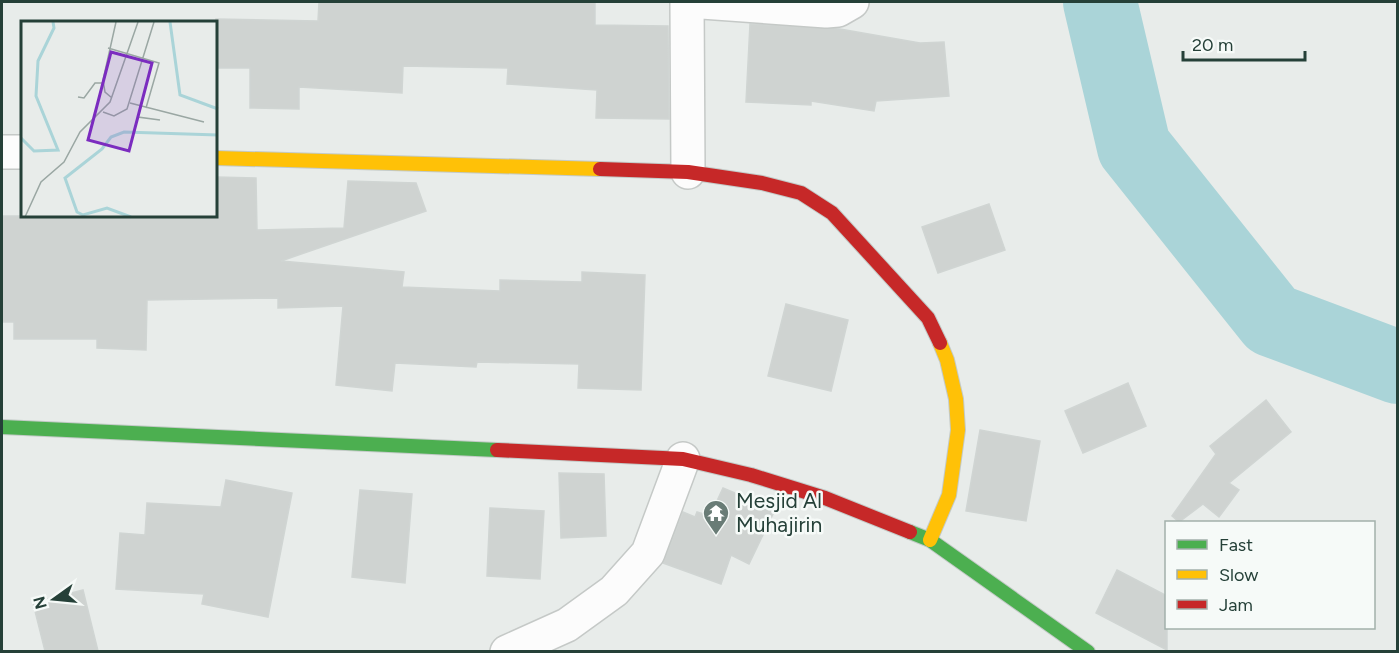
<svg xmlns="http://www.w3.org/2000/svg" width="1399" height="653" viewBox="0 0 1399 653" font-family="Figtree,sans-serif">
	<style>
		.lines { fill: none; stroke-linecap: round; stroke-linejoin: round }
		.river { stroke: #aad4d8; stroke-width: 74 }
		.building { fill: #cfd3d1; stroke: #d0d5d3; stroke-width: 1.5 }
		.street-casing { stroke: #c5c9c7; stroke-width: 36 }
		.fast-casing { stroke: #c3cac7; stroke-width: 16 }
		.slow-casing { stroke: #c3cac7; stroke-width: 16 }
		.jam-casing { stroke: #c3cac7; stroke-width: 16 }
		.street { stroke: #fcfcfc; stroke-width: 33 }
		.fast { stroke: #4caf50; stroke-width: 14 }
		.slow { stroke: #ffc107; stroke-width: 14 }
		.jam { stroke: #c62828; stroke-width: 14 }
		.labels { text-anchor: middle; stroke-width: 5; stroke-linejoin: round; paint-order: stroke }
		.poi-label { font-size: 21px; fill: #254038; stroke: #f6faf8; text-anchor: start }
		.inset-river { fill: none; stroke: #aad4d8; stroke-width: 3 }
		.inset-road { fill: none; stroke: #9aa7a3; stroke-width: 1.5 }
		.view { fill: #7b2cbf; fill-opacity: 0.15; stroke: #7b2cbf; stroke-width: 3 }
		.inset-edge { fill: none; stroke: #254038; stroke-width: 3 }
	</style>
	<rect width="100%" height="100%" fill="#e8ecea"/>
	<g class="lines">
		<polyline class="river" points="1100,2 1134,147 1272,320 1398,367"/>
	</g>
	<g class="building">
		<polygon points="319,2 595,2 595,25 668,26 669,119 596,118 597,90 507,84 508,68 403,66 402,93 299,87 299,109 250,108 250,68 216,68 216,19 318,21"/>
		<polygon points="750,24 840,29 920,43 944,42 949,96 876,101 874,111 811,101 811,105 746,102"/>
		<polygon points="216,177 256,178 257,230 344,228 348,181 416,183 426,211 281,261 404,272 402,287 500,291 500,280 582,282 582,272 645,275 641,390 578,388 579,364 477,362 476,367 395,363 392,391 336,385 343,306 278,308 278,298 147,300 146,350 97,348 97,339 14,339 14,322 2,322 2,216 216,216"/>
		<polygon points="989,204 1005,250 938,273 922,227"/>
		<polygon points="786,304 848,320 831,391 768,376"/>
		<polygon points="1128,383 1146,426 1083,453 1065,411"/>
		<polygon points="1266,400 1291,432 1229,483 1239,490 1219,517 1203,504 1179,522 1172,516 1216,454 1210,446"/>
		<polygon points="980,430 1040,441 1026,521 966,511"/>
		<polygon points="559,473 604,474 606,536 561,538"/>
		<polygon points="226,480 292,493 268,617 202,604 204,594 116,589 120,533 145,535 147,503 221,507"/>
		<polygon points="723,488 775,510 749,564 731,555 721,584 663,563 683,512 695,517 697,512 710,516"/>
		<polygon points="360,490 412,494 405,583 352,577"/>
		<polygon points="490,508 544,511 540,579 487,576"/>
		<polygon points="1117,570 1167,596 1167,650 1096,613"/>
		<polygon points="83,590 98,651 45,651 33,603"/>
	</g>
	<g class="lines">
		<g class="street-casing">
			<g id="street">
				<polyline points="687,2 688,172"/>
				<polyline points="702,2 826,11 838,10 852,2"/>
				<polyline points="2,152 22,152"/>
				<polyline points="507,652 567,625 614,591 648,553 683,459"/>
			</g>
		</g>
		<g class="fast-casing">
			<g id="fast">
				<polyline points="2,427 497,450"/>
				<polyline points="910,532 930,540 1088,652"/>
			</g>
		</g>
		<g class="slow-casing">
			<g id="slow">
				<polyline points="216,158 600,169"/>
				<polyline points="930,540 949,495 958,430 956,399 947,360 940,343"/>
			</g>
		</g>
		<g class="jam-casing">
			<g id="jam">
				<polyline points="600,169 688,172 762,183 801,193 832,213 928,318 940,343"/>
				<polyline points="497,450 683,459 751,475 825,498 910,532"/>
			</g>
		</g>
		<use href="#street" class="street"/>
		<use href="#fast" class="fast"/>
		<use href="#slow" class="slow"/>
		<use href="#jam" class="jam"/>
	</g>
	<defs>
		<g id="temple-pin" transform="scale(1.35)"><path d="M0 17L-7.5 6A9.5 9.5 0 1 1 7.5 6Z" fill="#697c76" stroke="#f6faf8"/><path d="M0-6L5-2H3V0L6.5 2.5H4V6H1.5V3h-3V6H-4V2.5H-6.5L-3 0V-2H-5Z" fill="#fff"/></g>
	</defs>
	<g fill-rule="evenodd">
		<use href="#temple-pin" x="716" y="513"/>
	</g>
	<g class="labels">
		<g class="poi-label">
			<text x="736" y="508">Mesjid Al<tspan x="736" dy="24">Muhajirin</tspan></text>
		</g>
	</g>
	<g transform="translate(21 21)">
		<rect width="196" height="196" fill="#e8ecea"/>
		<path class="inset-river" d="M149,1L159,74L197,88M0,117L13,130L37,129L15,75L17,40L33,7L32,1M110,196L86,187L62,194L56,191L44,157L81,128L90,116L103,111L197,114"/>
		<path class="inset-road" d="M87,27L138,42L125,87M57,76L63,77L74,62H82M91,77L84,71L82,59L95,1M109,82L183,101M120,85L117,96L139,99M82,91L93,95L106,88L133,1M4,196L20,161L43,141L59,111L89,81L117,1"/>
		<path class="view" d="M90,31L131,42L108,130L67,119Z"/>
		<rect width="196" height="196" class="inset-edge"/>
	</g>
	<rect width="1399" height="653" fill="none" stroke="#254038" stroke-width="6"/>
	<rect x="1165" y="521" width="210" height="108" fill="#f6faf8" stroke="#a2b0ab" stroke-width="1.5"/>
	<rect x="1177" y="540" width="30" height="9" fill="#4caf50" stroke="#a2b0ab" stroke-width="1.5"/>
	<text x="1219" y="551" font-size="18" fill="#254038">Fast</text>
	<rect x="1177" y="570" width="30" height="9" fill="#ffc107" stroke="#a2b0ab" stroke-width="1.5"/>
	<text x="1219" y="581" font-size="18" fill="#254038">Slow</text>
	<rect x="1177" y="600" width="30" height="9" fill="#c62828" stroke="#a2b0ab" stroke-width="1.5"/>
	<text x="1219" y="611" font-size="18" fill="#254038">Jam</text>
	<g transform="translate(54 599) rotate(255)" stroke="#f6faf8" stroke-width="4.5" paint-order="stroke">
	<path d="M0-4.5L10 22L0 15L-10 22Z" fill="#254038"/>
	<text y="-9" font-size="16" font-weight="bold" text-anchor="middle" fill="#254038">N</text>
	</g>
	<path d="M1183 51v9h122v-9" fill="none" stroke="#254038" stroke-width="3"/>
	<text x="1192" y="51" font-size="18" fill="#254038" stroke="#f6faf8" stroke-width="4.5" paint-order="stroke">20 m</text>
</svg>
